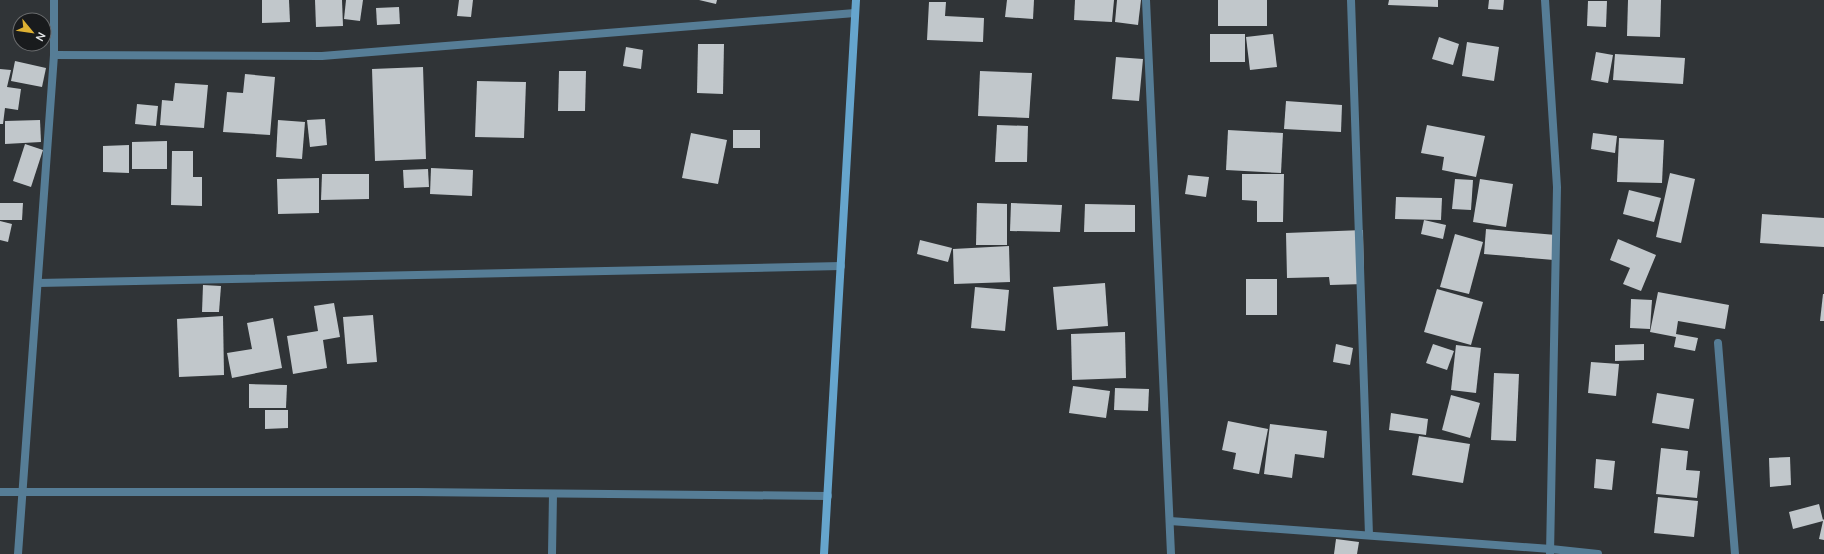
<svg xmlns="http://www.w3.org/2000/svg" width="1824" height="554" viewBox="0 0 1824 554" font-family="'Nunito Sans',sans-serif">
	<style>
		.building { fill: #c1c7cb }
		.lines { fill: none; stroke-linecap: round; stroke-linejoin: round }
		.minor { stroke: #567d96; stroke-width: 8 }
		.secondary { stroke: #66a5cd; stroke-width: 8 }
	</style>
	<rect width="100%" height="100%" fill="#303437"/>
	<g class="building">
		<polygon points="262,0 289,0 290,22 262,23"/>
		<polygon points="315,0 342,0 343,26 316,27"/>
		<polygon points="346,0 363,0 360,21 344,19"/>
		<polygon points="459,0 473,0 471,17 457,16"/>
		<polygon points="699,0 717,0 716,4"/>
		<polygon points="1007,0 1034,0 1033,19 1005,17"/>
		<polygon points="1075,0 1114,0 1112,22 1074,20"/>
		<polygon points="1117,0 1141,0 1138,25 1115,22"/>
		<rect x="1218" y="0" width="49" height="26"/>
		<polygon points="1389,0 1438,0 1438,7 1388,5"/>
		<polygon points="1489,0 1504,0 1503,10 1488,9"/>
		<polygon points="1628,0 1661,0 1660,37 1627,36"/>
		<polygon points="1588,1 1607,1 1606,27 1587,26"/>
		<polygon points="929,2 946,2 945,16 984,18 983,42 927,40"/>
		<polygon points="399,7 400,24 377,25 376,8"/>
		<rect x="1210" y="34" width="35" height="28"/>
		<polygon points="1273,34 1277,67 1250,70 1246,37"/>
		<polygon points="1439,37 1459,44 1453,65 1432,59"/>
		<polygon points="1467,42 1499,47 1494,81 1462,76"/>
		<polygon points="698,44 724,44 723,94 697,93"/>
		<polygon points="626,47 643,50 641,69 623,66"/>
		<polygon points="1596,52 1613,55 1608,83 1591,80"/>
		<polygon points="1615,54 1685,58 1683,84 1613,80"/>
		<polygon points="1116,57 1143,59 1139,101 1112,99"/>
		<polygon points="15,61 46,68 42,87 11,81"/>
		<polygon points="423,67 426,159 375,161 372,69"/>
		<polygon points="0,69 11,70 7,87 21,89 18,110 5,108 3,124 0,124"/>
		<polygon points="559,71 586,71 585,111 558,111"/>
		<polygon points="980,71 1032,73 1029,118 978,116"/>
		<polygon points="245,74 275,77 270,135 223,132 227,92 243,93"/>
		<polygon points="477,81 526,82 524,138 475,137"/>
		<polygon points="175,83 208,85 204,128 160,125 162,100 173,101"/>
		<polygon points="1286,101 1342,105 1341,132 1284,129"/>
		<polygon points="137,104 158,106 156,126 135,124"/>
		<polygon points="325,119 327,145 310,147 307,120"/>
		<polygon points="40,120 41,142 5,144 5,121"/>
		<polygon points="278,120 305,122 302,159 276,157"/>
		<polygon points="997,125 1028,126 1027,162 995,162"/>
		<polygon points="1427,125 1485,136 1476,177 1442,170 1444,157 1421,153"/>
		<rect x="733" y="130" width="27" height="18"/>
		<polygon points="1228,130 1283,133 1281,173 1226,170"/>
		<polygon points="691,133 727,140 718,184 682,178"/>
		<polygon points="1593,133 1617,136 1615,153 1591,149"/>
		<polygon points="1619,138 1664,140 1662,183 1617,182"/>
		<polygon points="167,141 167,169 132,169 132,142"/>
		<polygon points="25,144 43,150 31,187 13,181"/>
		<polygon points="129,145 129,173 103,172 103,146"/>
		<polygon points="172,151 193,151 193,177 202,177 202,206 171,205"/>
		<polygon points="431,168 473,170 472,196 430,194"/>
		<polygon points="428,169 429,187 404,188 403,170"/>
		<polygon points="1670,173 1695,179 1681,243 1656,237"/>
		<polygon points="322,174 369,174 369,199 321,200"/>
		<polygon points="1242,174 1284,174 1283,222 1257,222 1257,201 1242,200"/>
		<polygon points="1188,175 1209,177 1206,197 1185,194"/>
		<polygon points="319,178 319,213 278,214 277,179"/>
		<polygon points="1455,179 1473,180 1471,210 1452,209"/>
		<polygon points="1480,179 1513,184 1506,227 1473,222"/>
		<polygon points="1629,190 1661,198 1654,222 1623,214"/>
		<polygon points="1396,197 1442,198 1441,220 1395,219"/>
		<polygon points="0,203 23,203 22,220 0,220"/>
		<polygon points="977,203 1007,204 1007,245 976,245"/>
		<polygon points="1011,203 1062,205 1060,232 1010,231"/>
		<polygon points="1085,204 1135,205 1135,232 1084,232"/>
		<polygon points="1762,214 1824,218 1824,247 1760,243"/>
		<polygon points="1424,220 1446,225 1443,239 1421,234"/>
		<polygon points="0,221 12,224 8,242 0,240"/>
		<polygon points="1486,229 1556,235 1554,260 1484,254"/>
		<polygon points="1363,230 1364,284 1330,285 1329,277 1287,278 1286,233"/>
		<polygon points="1455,234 1483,242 1469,294 1440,287"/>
		<polygon points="1618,239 1656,255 1641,291 1623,284 1630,268 1610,260"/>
		<polygon points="920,240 952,248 948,262 917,254"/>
		<polygon points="1009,246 1010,282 954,284 953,249"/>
		<rect x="1246" y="279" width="31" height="36"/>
		<polygon points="1105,283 1108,326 1057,330 1053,287"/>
		<polygon points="203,285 221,286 219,312 202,312"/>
		<polygon points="975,287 1009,290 1005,331 971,328"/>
		<polygon points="1437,289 1483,302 1471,345 1424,332"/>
		<polygon points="1658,292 1729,305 1725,329 1678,321 1676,334 1698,338 1695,351 1674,347 1676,337 1650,332"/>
		<polygon points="1823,294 1824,294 1824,321 1820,321"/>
		<polygon points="1631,299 1652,300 1650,329 1630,328"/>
		<polygon points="334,303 340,337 323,340 327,368 293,374 287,336 318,331 314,306"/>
		<polygon points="373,315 377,362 347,364 343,317"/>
		<polygon points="223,316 224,375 179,377 177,319"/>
		<polygon points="273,318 282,368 232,378 227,353 252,349 247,323"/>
		<polygon points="1125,332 1126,378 1072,380 1071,334"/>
		<polygon points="1336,344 1353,348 1350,365 1333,362"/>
		<polygon points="1433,344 1454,351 1447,370 1426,363"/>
		<polygon points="1644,344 1644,360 1615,361 1615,345"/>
		<polygon points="1456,345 1481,348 1476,393 1451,390"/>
		<polygon points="1591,362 1619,364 1616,396 1588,393"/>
		<polygon points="1494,373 1519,374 1516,441 1491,440"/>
		<polygon points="249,384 287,385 286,408 249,408"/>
		<polygon points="1073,386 1110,391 1106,418 1069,413"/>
		<polygon points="1115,388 1149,389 1148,411 1114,410"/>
		<polygon points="1657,393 1694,399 1689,429 1652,423"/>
		<polygon points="1451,395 1480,403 1470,438 1442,430"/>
		<polygon points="265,410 288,410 288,428 265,429"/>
		<polygon points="1391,413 1428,419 1426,435 1389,430"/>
		<polygon points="1228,421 1268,429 1259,474 1233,469 1236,453 1222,450"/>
		<polygon points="1270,424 1327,431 1324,458 1295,454 1292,478 1264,474"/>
		<polygon points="1419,436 1470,444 1463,483 1412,475"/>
		<polygon points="1661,448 1688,451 1686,470 1700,471 1697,498 1656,494"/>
		<polygon points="1790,457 1791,485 1770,487 1769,458"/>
		<polygon points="1596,459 1615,461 1612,490 1594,488"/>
		<polygon points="1658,497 1698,501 1694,537 1654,533"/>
		<polygon points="1819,504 1823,520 1824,519 1824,540 1819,539 1823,521 1793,529 1789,512"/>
		<polygon points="1336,539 1359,542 1357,554 1334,554"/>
	</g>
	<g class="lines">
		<g class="minor">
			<polyline points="1146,0 1171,554"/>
			<polyline points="1351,0 1369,535"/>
			<polyline points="1545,0 1557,187 1550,554"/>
			<polyline points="54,55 322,56 855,13"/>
			<polyline points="38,283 841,266"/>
			<polyline points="1718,343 1735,554"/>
			<polyline points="0,492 417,492 828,496"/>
			<polyline points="1170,521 1551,549 1598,554"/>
			<polyline points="18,554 54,55 54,0"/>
			<polyline points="552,554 553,494"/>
		</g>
		<polyline class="secondary" points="824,554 856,0"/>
	</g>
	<g transform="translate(32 32) rotate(119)"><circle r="19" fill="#191b1d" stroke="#6a6c6e"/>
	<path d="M0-3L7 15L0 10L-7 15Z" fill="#deb133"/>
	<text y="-6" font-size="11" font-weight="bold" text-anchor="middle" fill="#e4e6e8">N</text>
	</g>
</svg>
